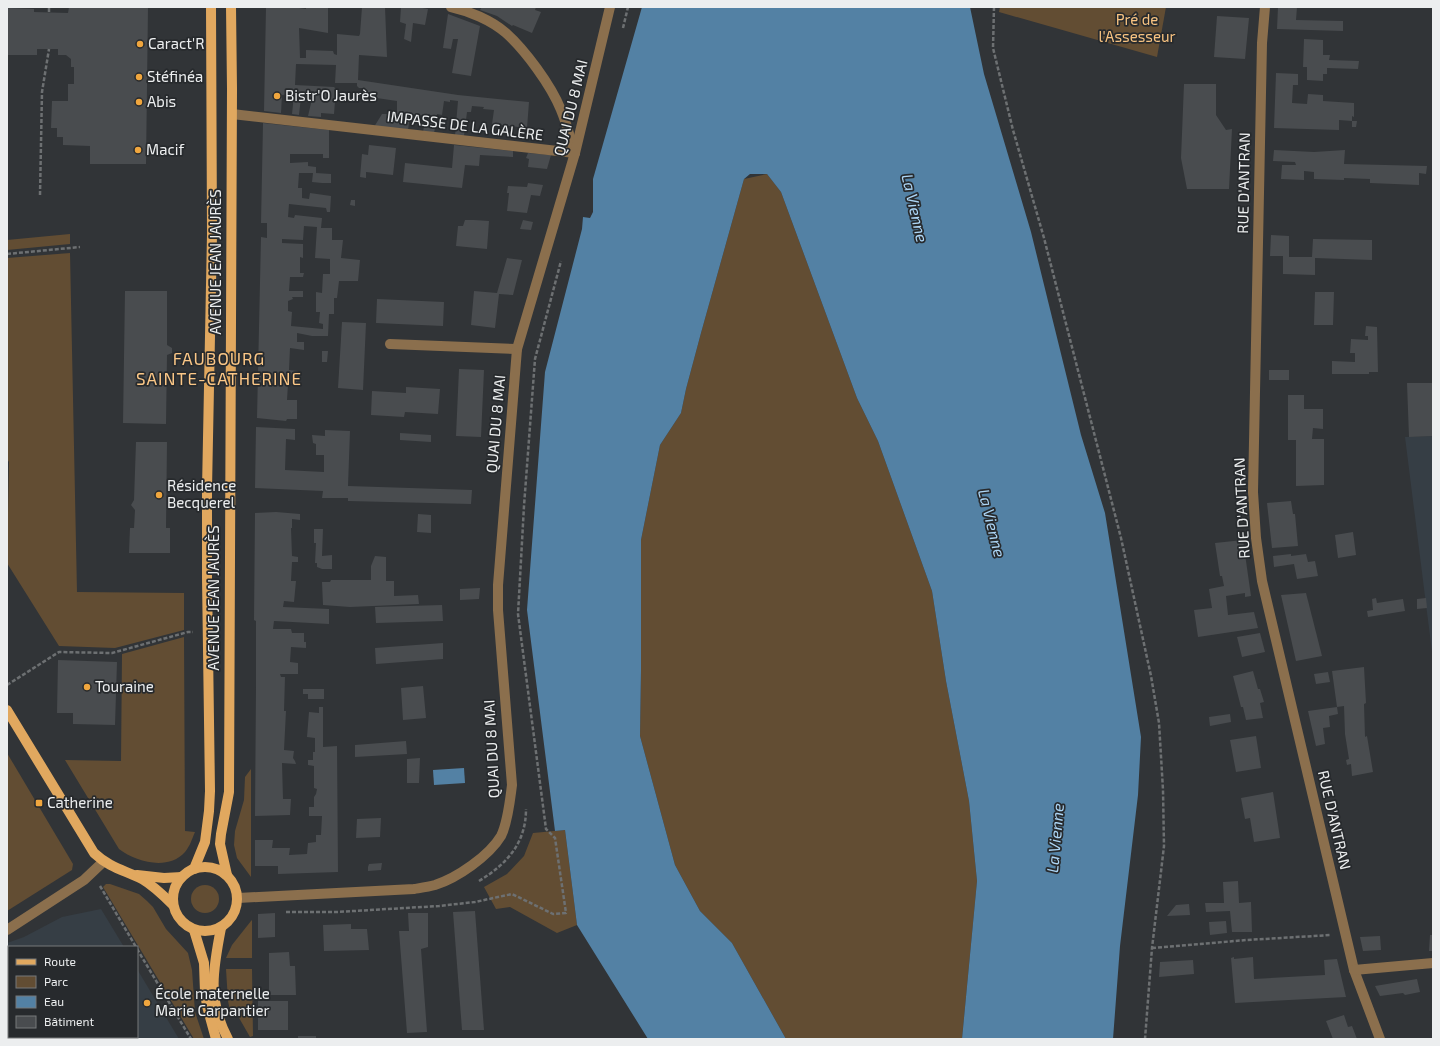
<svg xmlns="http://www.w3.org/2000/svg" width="1440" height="1046" viewBox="0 0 1440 1046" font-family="'Exo 2',sans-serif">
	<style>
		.built { fill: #363e45 }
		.green { fill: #624d33 }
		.water { fill: #5381a4 }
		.building { fill: #494c4f; fill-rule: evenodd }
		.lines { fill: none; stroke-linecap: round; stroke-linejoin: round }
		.path { stroke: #6d7072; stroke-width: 2.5; stroke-dasharray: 4 2; stroke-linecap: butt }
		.minor { stroke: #8b6f4d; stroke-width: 10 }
		.major { stroke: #e1a85f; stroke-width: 10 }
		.poi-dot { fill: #f0a63e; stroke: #272a2d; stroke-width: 1.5 }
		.labels { text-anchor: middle; stroke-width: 3.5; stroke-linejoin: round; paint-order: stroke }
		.park-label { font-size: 15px; fill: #f9c482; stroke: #272a2d }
		.poi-label { font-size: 15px; fill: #eceeef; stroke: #272a2d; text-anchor: start }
		.street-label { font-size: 15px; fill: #eceeef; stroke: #272a2d }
		.water-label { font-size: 16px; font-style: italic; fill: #add6f6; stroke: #272a2d }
		.quarter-label { font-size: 17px; letter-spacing: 1px; fill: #fbc787; stroke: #272a2d }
	</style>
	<rect width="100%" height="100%" fill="#313437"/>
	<g class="built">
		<polygon points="1433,436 1433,660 1405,437"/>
		<polygon points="101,909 124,947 9,947 9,1037 137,1037 137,969 179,1039 7,1039 7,943 24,937 62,917"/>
	</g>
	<g class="green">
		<polygon points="1000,7 1166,7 1157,57 999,12"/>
		<polygon points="767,174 781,192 857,398 878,441 932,591 946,681 969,801 977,881 962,1039 786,1039 732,943 700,911 675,865 640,736 641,671 641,540 660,445 681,413 686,389 701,333 744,179"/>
		<polygon points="70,234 70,244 7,250 7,240"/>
		<polygon points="70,253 77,592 184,593 184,630 115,648 59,646 7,563 9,462 7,459 7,258"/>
		<path d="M184,637L185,831L195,832C192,839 190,846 185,852C168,871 136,862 119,849L65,760L121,761L122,654Z"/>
		<polygon points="7,753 73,864 72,870 7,911"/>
		<polygon points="251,769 251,877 237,858 234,845 235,831 244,800 245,777"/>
		<polygon points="565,830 577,925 557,933 510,907 496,909 484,887 507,874 524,856 533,833"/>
		<polygon points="106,884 110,884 139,894 147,901 153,907 166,929 188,953 192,970 195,1012 204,1039 194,1039 103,887"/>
		<circle cx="205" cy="899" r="14"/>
		<polygon points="252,920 252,958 226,958 232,945 251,921"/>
		<polygon points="226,969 252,969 253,1036 250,1037 234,1009 230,1011 228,1001"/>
	</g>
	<g class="water">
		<polygon points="642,7 970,7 984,74 1031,232 1081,435 1105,513 1141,737 1138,795 1120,946 1113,1039 962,1039 977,881 969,801 946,681 932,591 878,441 857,398 781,192 767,174 750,174 744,179 701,333 686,389 681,413 660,445 641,540 641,671 640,736 675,865 700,911 732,943 786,1039 648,1039 577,925 565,830 555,831 527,610 545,372 582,229 583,217 590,218 593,212 593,179"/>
		<polygon points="464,768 465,783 434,785 433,770"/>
	</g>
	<g class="building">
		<polygon points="69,7 148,7 146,164 90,164 90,146 63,145 63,137 57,137 57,128 51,128 52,101 68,101 68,84 74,84 74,67 71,67 71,59 66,55 58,55 58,49 37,49 37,55 7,55 7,8 34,9 34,12 68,13"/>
		<polygon points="266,7 292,7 306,9 306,7 328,7 328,33 299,28 300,58 306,58 306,50 333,51 334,54 337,55 337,34 359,36 360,34 362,7 385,7 387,57 359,55 358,80 458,95 529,102 527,128 492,124 494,110 483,109 484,107 472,106 471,112 467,112 464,136 455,136 458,101 450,100 450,102 444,101 442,115 437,114 434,134 423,132 426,116 410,114 408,131 374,127 382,114 397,114 397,101 363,96 364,88 359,88 357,86 357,83 335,83 336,65 296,64 295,85 334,87 336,89 334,114 321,113 321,117 308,116 312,99 301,97 299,115 292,114 294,95 291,94 282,95 281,113 264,111"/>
		<polygon points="401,7 417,7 428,9 425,25 413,23 411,42 404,39 406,24 400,22"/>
		<polygon points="482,7 519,7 521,8 522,7 536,7 535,10 541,12 532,33 513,25 512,26 497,16 480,10"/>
		<polygon points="1278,7 1297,7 1296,20 1343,21 1343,31 1277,29"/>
		<polygon points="448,14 480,26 471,76 452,73 458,39 453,39 451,49 443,48"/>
		<polygon points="1217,16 1249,18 1245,59 1214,57"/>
		<polygon points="1304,39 1323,40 1323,55 1330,55 1329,60 1359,61 1358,69 1327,68 1327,74 1323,74 1323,81 1307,80 1307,67 1303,67"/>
		<polygon points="1276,73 1298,74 1298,85 1293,85 1292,103 1307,104 1308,94 1323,95 1323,101 1354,103 1354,117 1352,116 1352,121 1339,120 1339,130 1274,128"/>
		<polygon points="1184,84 1216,84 1216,115 1226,130 1232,129 1229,189 1187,189 1181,158"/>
		<polygon points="1352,121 1357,121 1356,127 1352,127"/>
		<path d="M263,123L329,130V158H323V154H290V163L308,162V166L316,167V173L331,174V183H322L312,182L313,173H299L298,188H302V198L309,199L310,193L331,196L330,212H327L326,208L289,204L288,217L294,218L295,215L322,218L321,228H332V240H343L341,258L360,260L358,281H339L337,298H334V314H329L328,336H312L297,333V342H304V350L290,348L289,370L298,371L297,384H288L287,400H297V419H287L286,421L257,418L261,237L267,238V223H261ZM304,226L317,227L315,258L330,259V274H323L322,293L316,292V312H320L319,323L323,324V329L291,326L292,312L288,311V301L293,299L292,297H303V291H289L290,277H303L304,273H300V257L303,258V244L282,243V239L303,240Z"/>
		<polygon points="369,145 396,148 393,175 366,172 366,178 360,177 362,154 368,155"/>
		<polygon points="454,145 513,151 513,157 480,155 479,166 465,165 462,188 403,182 405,163 452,168"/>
		<polygon points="1274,150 1314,152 1345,150 1344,164 1427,166 1426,174 1419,173 1419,185 1370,183 1370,179 1344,178 1344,180 1314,179 1314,172 1304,171 1304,180 1281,179 1282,165 1296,165 1295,162 1273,161"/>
		<polygon points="528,153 551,155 547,169 528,167 529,159 526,158"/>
		<polygon points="528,183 543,185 540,196 531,195 527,213 507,211 509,193 507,193 508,186 527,187"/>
		<polygon points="351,200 355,200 355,206 350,205"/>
		<polygon points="465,220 474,220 489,221 487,249 456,246 458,226 463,226"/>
		<polygon points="523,220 533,222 531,230 520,229"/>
		<polygon points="1271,235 1289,236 1289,257 1312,257 1313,239 1372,240 1372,260 1315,258 1315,275 1283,274 1283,256 1270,256"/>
		<polygon points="507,258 522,260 513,295 499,294 495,328 471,325 474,291 497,293"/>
		<polygon points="125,291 167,291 167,345 172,348 172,353 167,355 166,424 123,423"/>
		<polygon points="1315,292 1334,292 1333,325 1314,325"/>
		<polygon points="377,299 444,302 443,326 376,323"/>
		<polygon points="342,322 366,323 363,390 338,388"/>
		<polygon points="1366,326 1377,327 1378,372 1369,372 1369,374 1332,374 1332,361 1355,362 1355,353 1350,353 1351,339 1368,340 1368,336 1365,336"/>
		<polygon points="322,351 328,351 327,362 322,362"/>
		<polygon points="459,369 484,370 481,437 456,436"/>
		<rect x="1269" y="370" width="20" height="10"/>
		<polygon points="1407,383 1433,383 1433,436 1409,437"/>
		<polygon points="406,387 440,389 438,414 405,412 404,417 371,415 372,391 406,393"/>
		<polygon points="1288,395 1304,395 1304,409 1323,409 1323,429 1313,428 1312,439 1324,439 1324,485 1296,486 1296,440 1288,440"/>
		<polygon points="256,427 295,429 295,440 286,439 285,470 324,472 324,455 316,455 316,444 313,443 312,435 325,436 325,430 350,431 348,486 472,490 471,504 348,501 348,498 322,498 323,491 255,488"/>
		<polygon points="400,433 431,435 431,442 400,440"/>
		<polygon points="136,442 167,442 166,528 170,528 170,553 129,553 130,528 134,528 135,510 131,505 134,500"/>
		<polygon points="1291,501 1293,514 1295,514 1298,546 1272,548 1267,503"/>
		<polygon points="276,512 300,514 300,520 292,519 292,528 291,528 292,556 298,557 298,562 292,562 291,581 296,581 294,602 284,601 283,607 329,609 329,624 274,621 273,629 291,629 292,633 304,633 304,642 306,642 306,648 291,647 290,662 298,663 298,674 280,674 281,677 285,677 284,711 286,711 284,750 294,751 293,758 295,761 296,764 282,763 283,799 291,799 290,815 255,816 256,687 256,621 254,620 255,513"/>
		<polygon points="418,514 431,515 431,533 417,532"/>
		<polygon points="314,529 323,529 322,556 332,555 332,569 322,569 317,567 317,563 315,563 316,543 314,543"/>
		<polygon points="1353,532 1356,555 1338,558 1335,535"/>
		<polygon points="1243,540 1251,596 1245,597 1245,593 1226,596 1228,615 1254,612 1258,628 1198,637 1194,610 1212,608 1209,589 1224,586 1222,576 1220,576 1215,543"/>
		<polygon points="1291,554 1291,556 1306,554 1308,562 1315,561 1318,576 1297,579 1294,564 1274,567 1273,556"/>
		<polygon points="375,556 386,557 386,581 394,581 394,596 418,595 419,604 350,607 323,605 322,582 330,582 331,580 371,580 371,566"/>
		<polygon points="480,588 479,599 460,600 460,589"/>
		<polygon points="1306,593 1322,656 1296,661 1281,595"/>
		<polygon points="1376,598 1377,603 1403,599 1405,611 1368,617 1367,611 1373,610 1372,599"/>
		<polygon points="1426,598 1427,608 1417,609 1417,599"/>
		<polygon points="442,605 443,621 376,623 375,607"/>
		<polygon points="1260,633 1265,652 1242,657 1237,637"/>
		<polygon points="443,643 443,659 376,664 375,648"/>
		<polygon points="58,660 117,662 115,725 73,724 73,713 57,713"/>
		<polygon points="1364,667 1366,703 1364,704 1365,737 1367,736 1373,772 1352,776 1351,764 1347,765 1346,760 1349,759 1345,734 1344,706 1337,707 1332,671"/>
		<polygon points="1253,671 1258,689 1260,689 1264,702 1260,703 1263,718 1246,720 1243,707 1241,707 1233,676"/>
		<polygon points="1328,672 1330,682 1316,684 1314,674"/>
		<polygon points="423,686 426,718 403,720 401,688"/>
		<polygon points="303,689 324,689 324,699 308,699 308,694 303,694"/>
		<polygon points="319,707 323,707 323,747 337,746 338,872 278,874 278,866 255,866 255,840 273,840 272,848 290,848 289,855 307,854 308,843 316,842 316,835 321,835 322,816 309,816 309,807 314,807 314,797 316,794 317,789 314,788 314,766 308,765 308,760 313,760 313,752 315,752 315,738 307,737 309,712 319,713"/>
		<polygon points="1337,707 1338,714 1329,716 1330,727 1323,728 1325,744 1316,746 1308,711"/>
		<polygon points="1230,714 1231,722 1210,726 1209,717"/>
		<polygon points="1256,736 1261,768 1236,772 1230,740"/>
		<polygon points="406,741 407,754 355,757 355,745"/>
		<polygon points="420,758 419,783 407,783 407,759"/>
		<polygon points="1273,792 1280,838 1254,842 1250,818 1245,819 1241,798"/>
		<polygon points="381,818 380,837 356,838 357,819"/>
		<polygon points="382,863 381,870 368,871 368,867 369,864"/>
		<polygon points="1238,881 1239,903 1251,902 1252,932 1232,932 1230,911 1206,912 1205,903 1224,903 1223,882"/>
		<polygon points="1189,904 1190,915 1167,916 1176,905"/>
		<polygon points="475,911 484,1030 462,1030 453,912"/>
		<polygon points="275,913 275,937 258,938 258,914"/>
		<polygon points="408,913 428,913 428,947 421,949 427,1032 407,1033 399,931 409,931"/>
		<polygon points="1226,921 1227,933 1210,935 1209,922"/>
		<polygon points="351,924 351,929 367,929 369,950 324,951 323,925"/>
		<polygon points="1430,935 1433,935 1433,951 1429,951"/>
		<polygon points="1380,936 1381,950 1363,951 1360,937"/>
		<polygon points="289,952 290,966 295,966 296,995 269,995 269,953"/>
		<polygon points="1234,957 1234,959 1253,957 1254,979 1325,975 1324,960 1337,959 1346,997 1235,1003 1231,958"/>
		<polygon points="1193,960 1194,974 1159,977 1160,962"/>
		<polygon points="1417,979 1420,992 1405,995 1403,993 1380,996 1375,986"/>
		<rect x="258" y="1001" width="30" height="29"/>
		<polygon points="1344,1015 1348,1027 1352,1026 1357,1039 1333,1039 1326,1021"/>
		<polygon points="7,1036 64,1037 64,1039 7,1039"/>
		<rect x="298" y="1036" width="18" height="3"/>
	</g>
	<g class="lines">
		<g class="path">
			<polyline points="994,7 993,48 1013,130 1044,238 1121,538 1151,676 1159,723 1163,790 1164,846 1152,948 1145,1039"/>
			<polyline points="49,12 49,7"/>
			<polyline points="623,28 628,7"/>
			<polyline points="40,195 42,92 49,49"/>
			<polyline points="7,254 80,247"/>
			<polyline points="7,685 59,652 112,653 188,632 193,632"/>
			<path d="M479,881C507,864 526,843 526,809"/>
			<polyline points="100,886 136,947"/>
			<polyline points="286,912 337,912 439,906 475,902 512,894 553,914 566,913 555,838 546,829 518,614 524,506 535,359 561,261"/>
			<polyline points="1152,948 1247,940 1331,935"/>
			<polyline points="137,949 191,1039"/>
		</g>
		<g class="minor">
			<path d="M451,7C469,11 491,20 506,33C525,50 551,85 561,110C567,124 570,139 575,153"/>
			<polyline points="1265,7 1262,43 1253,492 1256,538 1262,581 1354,970 1380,1039"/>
			<polyline points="232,114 575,153"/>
			<polyline points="390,344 517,349"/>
			<path d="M238,898L414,889C420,888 428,887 435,885C457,878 489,856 501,836C508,822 510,800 512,785L498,610V585L517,349L575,153L610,7"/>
			<polyline points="7,930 84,880 103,862"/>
			<polyline points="1354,970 1433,963"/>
		</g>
		<g class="major">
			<path d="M7,710L94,853C110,868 124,870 142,879C154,886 164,896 173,905"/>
			<circle cx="205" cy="899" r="32"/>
			<polyline points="194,869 205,842 209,811 210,791 207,578 207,489 212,234 211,7"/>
			<polyline points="137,875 164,878 182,877"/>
			<polyline points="227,875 220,844 221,834 229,792 232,89 231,7"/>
			<path d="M221,928C213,969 207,1000 228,1039"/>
			<polyline points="194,930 204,963 205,992 207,1006 216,1039"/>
		</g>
	</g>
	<g class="poi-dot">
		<circle cx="140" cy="44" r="4"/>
		<circle cx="139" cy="77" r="4"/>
		<circle cx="277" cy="96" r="4"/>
		<circle cx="139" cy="102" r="4"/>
		<circle cx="138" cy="150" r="4"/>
		<circle cx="159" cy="495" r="4"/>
		<circle cx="87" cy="687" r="4"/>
		<rect x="35" y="799" width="8" height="8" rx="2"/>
		<circle cx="147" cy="1003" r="4"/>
	</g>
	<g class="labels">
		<g class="park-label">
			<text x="1137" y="25">Pré de<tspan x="1137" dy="17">l'Assesseur</tspan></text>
		</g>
		<g class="poi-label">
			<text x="148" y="49">Caract'R</text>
			<text x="147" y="82">Stéfinéa</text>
			<text x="285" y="101">Bistr'O Jaurès</text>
			<text x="147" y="107">Abis</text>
			<text x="146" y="155">Macif</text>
			<text x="167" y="491">Résidence<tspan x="167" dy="17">Becquerel</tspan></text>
			<text x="95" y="692">Touraine</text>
			<text x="47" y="808">Catherine</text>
			<text x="155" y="999">École maternelle<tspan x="155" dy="17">Marie Carpantier</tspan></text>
		</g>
		<g class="street-label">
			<text transform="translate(571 108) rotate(-76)" y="5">QUAI DU 8 MAI</text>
			<text transform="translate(465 126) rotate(7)" y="5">IMPASSE DE LA GALÈRE</text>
			<text transform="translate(1244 183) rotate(-89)" y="5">RUE D'ANTRAN</text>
			<text transform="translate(216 262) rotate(-90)" y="5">AVENUE JEAN JAURÈS</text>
			<text transform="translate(496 424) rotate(-85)" y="5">QUAI DU 8 MAI</text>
			<text transform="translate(1242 508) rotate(-93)" y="5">RUE D'ANTRAN</text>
			<text transform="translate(214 598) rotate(-90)" y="5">AVENUE JEAN JAURÈS</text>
			<text transform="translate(492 749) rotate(-93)" y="5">QUAI DU 8 MAI</text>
			<text transform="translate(1334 820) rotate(77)" y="5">RUE D'ANTRAN</text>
		</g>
		<g class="water-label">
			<text transform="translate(915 208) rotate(77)" y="6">La Vienne</text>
			<text transform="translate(992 523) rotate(76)" y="6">La Vienne</text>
			<text transform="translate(1055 838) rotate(-85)" y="6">La Vienne</text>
		</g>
		<g class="quarter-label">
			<text x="219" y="365">FAUBOURG<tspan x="219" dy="20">SAINTE-CATHERINE</tspan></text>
		</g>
	</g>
	<rect width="1440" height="1046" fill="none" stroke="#eceeef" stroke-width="16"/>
	<rect x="8" y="946" width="130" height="92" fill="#272a2d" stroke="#76787b"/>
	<rect x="16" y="959" width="20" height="6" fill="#e1a85f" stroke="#76787b"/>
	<text x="44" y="966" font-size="12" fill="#eceeef">Route</text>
	<rect x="16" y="976" width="20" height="12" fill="#624d33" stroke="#76787b"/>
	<text x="44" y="986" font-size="12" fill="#eceeef">Parc</text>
	<rect x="16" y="996" width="20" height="12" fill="#5381a4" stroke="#76787b"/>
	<text x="44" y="1006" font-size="12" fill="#eceeef">Eau</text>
	<rect x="16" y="1016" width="20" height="12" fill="#494c4f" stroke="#76787b"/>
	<text x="44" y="1026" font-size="12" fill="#eceeef">Bâtiment</text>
</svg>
